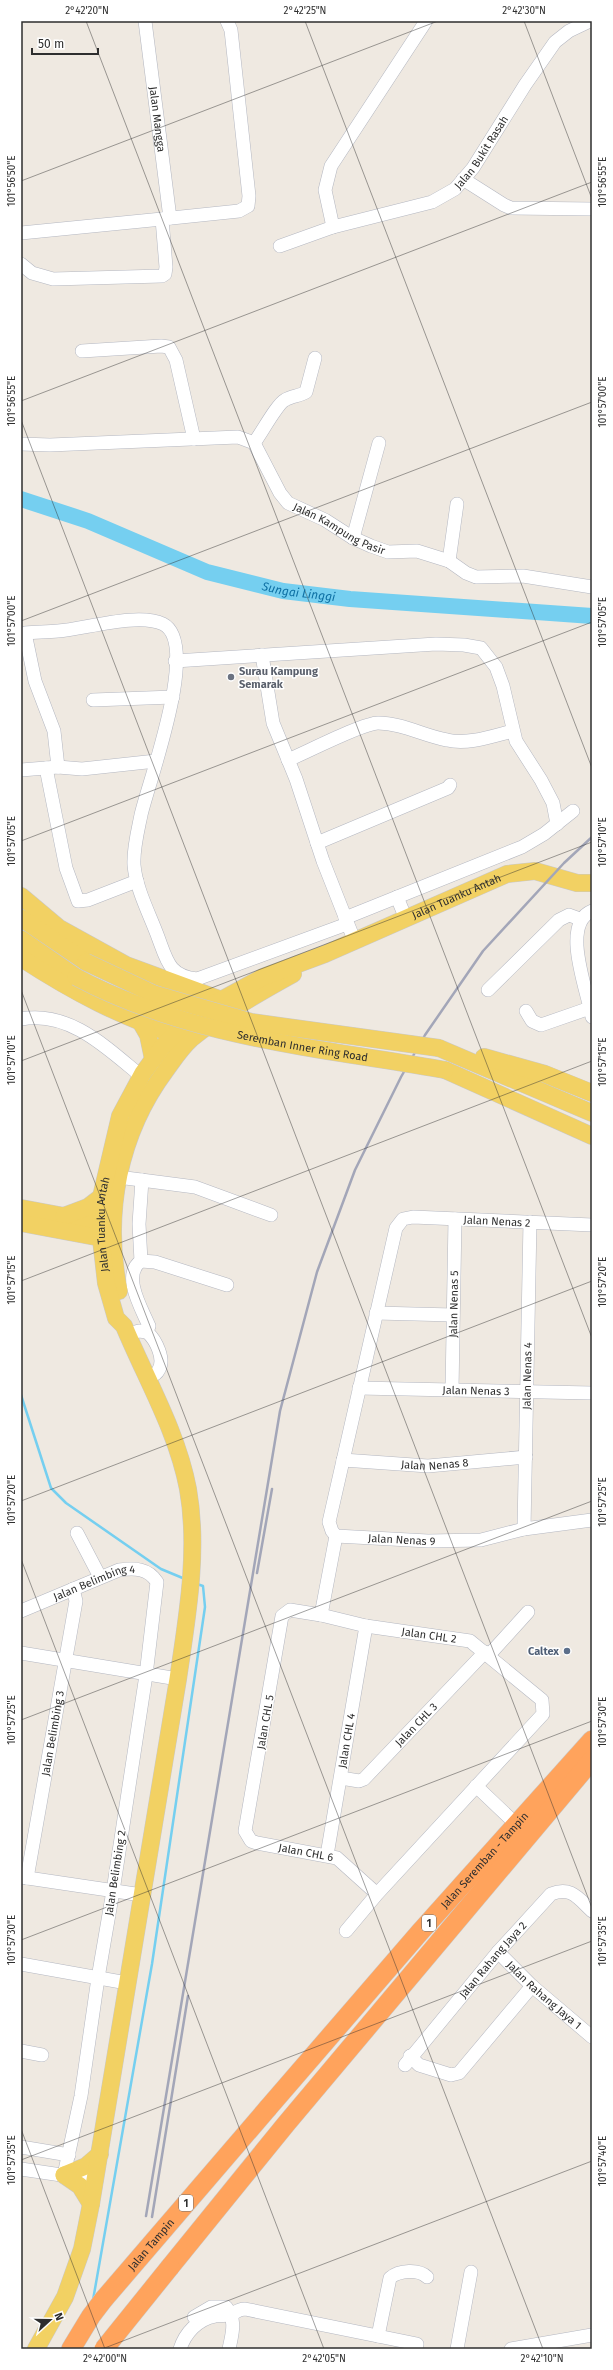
<svg xmlns="http://www.w3.org/2000/svg" width="613" height="2370" viewBox="0 0 613 2370" font-family="'Fira Sans',sans-serif">
	<style>
		.lines { fill: none; stroke-linecap: round; stroke-linejoin: round }
		.stream { stroke: #75cff0; stroke-width: 2.5 }
		.river { stroke: #75cff0; stroke-width: 16 }
		.minor-casing { stroke: #b4b7c1; stroke-width: 14 }
		.major-casing { stroke: #c9c9c9; stroke-width: 18 }
		.highway-casing { stroke: #c9c9c9; stroke-width: 20 }
		.minor { stroke: #fff; stroke-width: 13 }
		.major { stroke: #f2d163; stroke-width: 17 }
		.highway { stroke: #ffa35c; stroke-width: 19 }
		.rail { stroke: #a3a6b8; stroke-width: 2.5 }
		.major-bridge-casing { stroke: #c9c9c9; stroke-width: 18; stroke-linecap: butt }
		.highway-bridge-casing { stroke: #c9c9c9; stroke-width: 20; stroke-linecap: butt }
		.major-bridge { stroke: #f2d163; stroke-width: 17 }
		.highway-bridge { stroke: #ffa35c; stroke-width: 19 }
		.ticks { fill: none; stroke: #2e2e2e; stroke-width: 1; stroke-opacity: 0.45 }
		.worship-dot { fill: #6b7280; stroke: #fff; stroke-width: 1.5 }
		.service-dot { fill: #5c6f8a; stroke: #fff; stroke-width: 1.5 }
		.labels { text-anchor: middle; stroke-width: 3; stroke-linejoin: round; paint-order: stroke }
		.shield { fill: #fff; stroke: #6d6d6d; stroke-width: 1 }
		.shield-label { font-size: 10px; font-weight: bold; fill: #2e2e2e }
		.street-label { font-size: 11px; fill: #2e2e2e; stroke: #fff }
		.worship-label { font-size: 11px; font-weight: bold; fill: #5b616d; stroke: #fff; text-anchor: start }
		.service-label { font-size: 11px; font-weight: bold; fill: #4e5e75; stroke: #fff; text-anchor: end }
		.water-label { font-size: 12px; font-style: italic; fill: #0d6fa3; stroke: #fff }
		.neatline { fill: none; stroke: #2e2e2e; stroke-width: 1.5 }
		.ticks-label { font-size: 10px; text-anchor: middle; fill: #2e2e2e }
	</style>
	<rect width="100%" height="100%" fill="#efe9e1"/>
	<g class="lines">
		<g class="stream">
			<polyline points="21,1395 51,1488 66,1503 161,1569 185,1579"/>
			<polyline points="93,2300 152,1964 205,1607 203,1586 197,1584"/>
		</g>
		<path class="river" id="s1" d="M21,499L88,521L207,572L283,591L350,599L592,616"/>
		<g class="minor-casing">
			<g id="minor">
				<path id="s2" d="M145,21L170,218"/>
				<polyline points="463,179 504,205 511,208 592,209"/>
				<polyline points="333,227 325,190 331,166 426,21"/>
				<polyline points="21,233 162,219"/>
				<path id="s3" d="M280,246L333,227L432,202L455,189L473,168L525,85L555,42L569,31L590,21"/>
				<polyline points="21,264 32,273 53,279 162,276 165,274 166,267 162,219 239,211 248,206 249,196 231,30 227,21"/>
				<polyline points="82,351 161,346 169,347 176,360 194,439"/>
				<path d="M254,443C261,434 277,404 285,400C292,396 300,396 306,392L315,358"/>
				<path id="s4" d="M21,444L50,445L238,437L254,443L280,493L288,503L325,520L353,538L371,546L388,552L417,551L449,561L466,573L476,577L523,576L592,587"/>
				<polyline points="353,538 379,443"/>
				<polyline points="449,561 457,504"/>
				<polyline points="262,655 273,723 296,779 323,861 351,932"/>
				<polyline points="175,661 436,644 464,645 481,648 496,667 503,686 516,741 541,780 553,803 557,824"/>
				<polyline points="93,700 173,697"/>
				<path d="M288,760C305,753 363,723 378,723C402,723 424,736 447,740C468,745 493,736 513,731"/>
				<path d="M58,767L54,731L35,681L25,633C36,632 47,632 58,631C85,629 138,612 163,624C201,643 148,783 141,815C138,830 133,849 134,865C136,889 150,915 158,937C167,961 169,976 197,979L347,924"/>
				<polyline points="46,768 66,868 78,901 88,900 137,881"/>
				<polyline points="21,770 58,767 82,769 156,761"/>
				<polyline points="317,843 448,788 450,785"/>
				<polyline points="397,897 406,919"/>
				<path d="M592,911C560,924 588,992 592,1017"/>
				<polyline points="345,918 522,847 544,834 573,811"/>
				<polyline points="488,990 559,920 569,915 580,919"/>
				<polyline points="526,1011 532,1021 541,1025 590,1008"/>
				<path d="M21,1019C69,1010 107,1048 141,1076"/>
				<polyline points="118,1177 195,1187 271,1215"/>
				<path id="s5" d="M592,1225L413,1217L403,1219L396,1228L329,1522L332,1531L336,1536L428,1541L481,1540L524,1529L592,1520"/>
				<polyline points="141,1261 139,1224 142,1180"/>
				<polyline points="376,1313 453,1315"/>
				<path d="M147,1332L149,1326C142,1309 121,1275 141,1261L155,1262L227,1285"/>
				<path d="M128,1334L139,1331L147,1332C156,1340 166,1360 158,1371C156,1375 151,1376 147,1378"/>
				<path id="s6" d="M359,1388L592,1393"/>
				<path id="s7" d="M452,1390L455,1219"/>
				<path id="s8" d="M343,1460L428,1466L526,1457"/>
				<path id="s9" d="M524,1529L530,1222"/>
				<polyline points="77,1533 100,1577"/>
				<path id="s10" d="M21,1611L119,1570C135,1568 148,1568 157,1582L146,1675L113,1891L98,1978L81,2096L64,2175"/>
				<polyline points="321,1615 336,1536"/>
				<polyline points="21,1653 178,1679"/>
				<polyline points="489,1655 528,1612"/>
				<path id="s11" d="M341,1778L359,1781L364,1779L485,1652"/>
				<polyline points="476,1786 517,1825"/>
				<path id="s12" d="M327,1855L366,1626"/>
				<polyline points="21,1877 142,1895"/>
				<path id="s13" d="M27,1878L76,1601L73,1589"/>
				<path id="s14" d="M346,1931L377,1894L543,1714L542,1700L470,1641L366,1626L321,1615L290,1610L282,1616L245,1831L251,1841L257,1843L337,1858L377,1894"/>
				<path id="s15" d="M498,1952L532,1986L592,2037"/>
				<polyline points="21,1964 127,1983"/>
				<polyline points="21,2051 42,2055"/>
				<polyline points="410,2056 419,2065 451,2075 459,2073 532,1986"/>
				<path id="s16" d="M405,2065L498,1952L551,1894C571,1886 578,1898 592,1911"/>
				<polyline points="21,2147 69,2155"/>
				<polyline points="21,2169 95,2180"/>
				<path d="M194,2317L211,2307H226C237,2320 232,2334 229,2349"/>
				<path d="M378,2336L390,2278C399,2270 419,2269 427,2277"/>
				<path d="M180,2349C185,2333 198,2319 215,2316C220,2315 226,2316 231,2315C236,2312 238,2309 245,2309L417,2344L416,2349"/>
				<polyline points="457,2349 471,2272"/>
				<polyline points="511,2349 592,2335"/>
			</g>
		</g>
		<g class="major-casing">
			<g id="major">
				<polyline points="21,896 59,928 126,965 227,1002"/>
				<polyline points="21,918 86,962"/>
				<polyline points="21,939 76,977"/>
				<path d="M21,958C75,993 121,1017 182,1037"/>
				<polyline points="145,1020 140,1021 148,1035 153,1059"/>
				<polyline points="439,1048 592,1113"/>
				<polyline points="484,1057 545,1074 592,1093"/>
				<polyline points="445,1070 592,1136"/>
				<polyline points="21,1208 112,1225"/>
				<polyline points="64,1216 88,1207 101,1197"/>
				<polyline points="21,1223 112,1240"/>
				<path d="M119,1291C103,1213 119,1133 166,1070C174,1059 181,1048 191,1039C217,1017 262,991 293,974"/>
				<polyline points="64,2175 86,2166 100,2154"/>
				<polyline points="64,2175 80,2186 91,2204"/>
				<path id="s17" d="M36,2349L65,2297L82,2249L91,2204L178,1679C187,1618 199,1551 188,1489C177,1431 146,1379 124,1326L116,1318L106,1283L101,1239V1197L120,1116L143,1073L163,1046L194,1015L263,977L325,954L507,874L535,871L577,883H592"/>
			</g>
		</g>
		<g class="highway-casing">
			<g id="highway">
				<path id="s18" d="M268,2108L420,1932L592,1740"/>
				<polyline points="170,2267 286,2124 592,1760"/>
				<polyline points="71,2349 91,2316 104,2299"/>
			</g>
		</g>
		<use href="#minor" class="minor"/>
		<use href="#major" class="major"/>
		<use href="#highway" class="highway"/>
		<g class="rail">
			<polyline points="257,1573 272,1489"/>
			<polyline points="146,2216 280,1411 317,1272 355,1170 401,1077 425,1035 483,951 564,863 592,837"/>
			<polyline points="152,2217 188,1996"/>
		</g>
		<g class="major-bridge-casing">
			<g id="major-bridge">
				<polyline points="86,962 154,994 251,1022 439,1048"/>
				<path id="s19" d="M76,977C190,1038 320,1048 445,1070"/>
			</g>
		</g>
		<g class="highway-bridge-casing">
			<g id="highway-bridge">
				<path id="s20" d="M104,2299L268,2108"/>
				<polyline points="104,2349 170,2267"/>
			</g>
		</g>
		<use href="#major-bridge" class="major-bridge"/>
		<use href="#highway-bridge" class="highway-bridge"/>
	</g>
	<path class="ticks" d="M86,21L592,1338M305,21L592,768M524,21L592,199M21,181L438,21M21,401L592,182M21,420L592,1908M21,621L592,402M21,841L592,622M21,990L543,2349M21,1061L592,842M21,1281L592,1061M21,1501L592,1281M21,1559L324,2349M21,1720L592,1501M21,1940L592,1721M21,2129L105,2349M21,2160L592,1941M102,2349L592,2161"/>
	<circle class="worship-dot" cx="231" cy="677" r="4"/>
	<circle class="service-dot" cx="567" cy="1651" r="4"/>
	<g class="labels">
		<g class="shield">
			<rect x="422" y="1915" width="14" height="16" rx="3"/>
			<rect x="179" y="2195" width="14" height="16" rx="3"/>
		</g>
		<g class="shield-label">
			<text x="429" y="1927">1</text>
			<text x="186" y="2207">1</text>
		</g>
		<g class="street-label">
			<text dy="4" stroke="none"><textPath href="#s2" startOffset="99">Jalan Mangga</textPath></text>
			<text dy="4" stroke="none"><textPath href="#s3" startOffset="230">Jalan Bukit Rasah</textPath></text>
			<text dy="4" stroke="none"><textPath href="#s4" startOffset="361">Jalan Kampung Pasir</textPath></text>
			<text dy="4" stroke="none"><textPath href="#s17" startOffset="1687">Jalan Tuanku Antah</textPath></text>
			<text dy="4" stroke="none"><textPath href="#s19" startOffset="238">Seremban Inner Ring Road</textPath></text>
			<text transform="translate(497 1221) rotate(3)" y="4">Jalan Nenas 2</text>
			<text dy="4" stroke="none"><textPath href="#s17" startOffset="1162">Jalan Tuanku Antah</textPath></text>
			<text dy="4" stroke="none"><textPath href="#s7" startOffset="86">Jalan Nenas 5</textPath></text>
			<text dy="4" stroke="none"><textPath href="#s9" startOffset="153">Jalan Nenas 4</textPath></text>
			<text dy="4" stroke="none"><textPath href="#s6" startOffset="117">Jalan Nenas 3</textPath></text>
			<text dy="4" stroke="none"><textPath href="#s8" startOffset="92">Jalan Nenas 8</textPath></text>
			<text dy="4" stroke="none"><textPath href="#s5" startOffset="584">Jalan Nenas 9</textPath></text>
			<text dy="4" stroke="none"><textPath href="#s10" startOffset="79">Jalan Belimbing 4</textPath></text>
			<text transform="translate(429 1635) rotate(8)" y="4">Jalan CHL 2</text>
			<text transform="translate(265 1722) rotate(-80)" y="4">Jalan CHL 5</text>
			<text dy="4" stroke="none"><textPath href="#s11" startOffset="99">Jalan CHL 3</textPath></text>
			<text dy="4" stroke="none"><textPath href="#s13" startOffset="147">Jalan Belimbing 3</textPath></text>
			<text dy="4" stroke="none"><textPath href="#s12" startOffset="116">Jalan CHL 4</textPath></text>
			<text dy="4" stroke="none"><textPath href="#s14" startOffset="879">Jalan CHL 6</textPath></text>
			<text dy="4" stroke="none"><textPath href="#s18" startOffset="329">Jalan Seremban - Tampin</textPath></text>
			<text transform="translate(115 1873) rotate(-81)" y="4">Jalan Belimbing 2</text>
			<text dy="4" stroke="none"><textPath href="#s16" startOffset="137">Jalan Rahang Jaya 2</textPath></text>
			<text dy="4" stroke="none"><textPath href="#s15" startOffset="63">Jalan Rahang Jaya 1</textPath></text>
			<text dy="4" stroke="none"><textPath href="#s20" startOffset="72">Jalan Tampin</textPath></text>
		</g>
		<g class="worship-label">
			<text x="239" y="675">Surau Kampung<tspan x="239" dy="13">Semarak</tspan></text>
		</g>
		<g class="service-label">
			<text x="559" y="1655">Caltex</text>
		</g>
		<g class="water-label">
			<text dy="4" stroke="none"><textPath href="#s1" startOffset="294">Sungai Linggi</textPath></text>
		</g>
	</g>
	<rect width="613" height="2370" fill="none" stroke="#ffffff" stroke-width="44"/>
	<g transform="translate(50 2320) rotate(69)" stroke="#ffffff" stroke-width="3" paint-order="stroke">
	<path d="M0-3L7 15L0 10L-7 15Z" fill="#2e2e2e"/>
	<text y="-6" font-size="11" font-weight="bold" text-anchor="middle" fill="#2e2e2e">N</text>
	</g>
	<path d="M32 48v6h66v-6" fill="none" stroke="#2e2e2e" stroke-width="2"/>
	<text x="38" y="48" font-size="12" fill="#2e2e2e" stroke="#ffffff" stroke-width="3" paint-order="stroke">50 m</text>
	<rect x="22" y="22" width="569" height="2326" class="neatline"/>
	<g class="ticks-label">
		<text x="87" y="14">2°42'20"N</text>
		<text x="305" y="14">2°42'25"N</text>
		<text x="524" y="14">2°42'30"N</text>
		<text transform="translate(11 181) rotate(-90)" y="4">101°56'50"E</text>
		<text transform="translate(602 182) rotate(-90)" y="4">101°56'55"E</text>
		<text transform="translate(11 401) rotate(-90)" y="4">101°56'55"E</text>
		<text transform="translate(602 402) rotate(-90)" y="4">101°57'00"E</text>
		<text transform="translate(11 621) rotate(-90)" y="4">101°57'00"E</text>
		<text transform="translate(602 622) rotate(-90)" y="4">101°57'05"E</text>
		<text transform="translate(11 841) rotate(-90)" y="4">101°57'05"E</text>
		<text transform="translate(602 842) rotate(-90)" y="4">101°57'10"E</text>
		<text transform="translate(11 1060) rotate(-90)" y="4">101°57'10"E</text>
		<text transform="translate(602 1062) rotate(-90)" y="4">101°57'15"E</text>
		<text transform="translate(11 1280) rotate(-90)" y="4">101°57'15"E</text>
		<text transform="translate(602 1282) rotate(-90)" y="4">101°57'20"E</text>
		<text transform="translate(11 1500) rotate(-90)" y="4">101°57'20"E</text>
		<text transform="translate(602 1502) rotate(-90)" y="4">101°57'25"E</text>
		<text transform="translate(11 1720) rotate(-90)" y="4">101°57'25"E</text>
		<text transform="translate(602 1722) rotate(-90)" y="4">101°57'30"E</text>
		<text transform="translate(11 1940) rotate(-90)" y="4">101°57'30"E</text>
		<text transform="translate(602 1941) rotate(-90)" y="4">101°57'35"E</text>
		<text transform="translate(11 2160) rotate(-90)" y="4">101°57'35"E</text>
		<text transform="translate(602 2161) rotate(-90)" y="4">101°57'40"E</text>
		<text x="105" y="2362">2°42'00"N</text>
		<text x="324" y="2362">2°42'05"N</text>
		<text x="542" y="2362">2°42'10"N</text>
	</g>
</svg>
